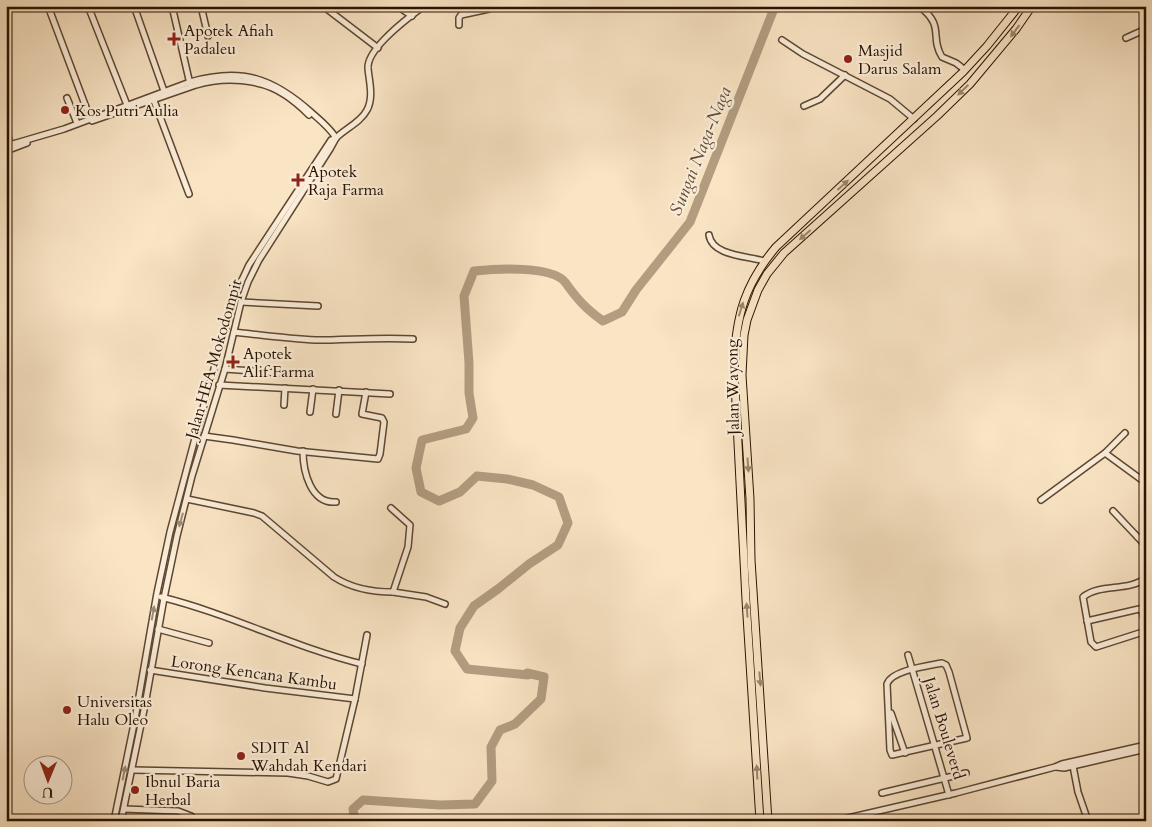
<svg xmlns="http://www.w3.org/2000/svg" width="1152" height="827" viewBox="0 0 1152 827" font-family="Cardo,serif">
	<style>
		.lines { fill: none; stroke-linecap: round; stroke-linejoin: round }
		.river { stroke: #b29d81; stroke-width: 9 }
		.minor-casing { stroke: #5d4731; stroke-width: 8 }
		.major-casing { stroke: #291300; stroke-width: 9 }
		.minor { stroke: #fbedd9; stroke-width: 5 }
		.major { stroke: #f9e4c4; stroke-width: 7 }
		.oneway { fill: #9b866c }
		.oneway2 { fill: #9c8b77 }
		.poi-dot { fill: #8f2418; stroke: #fbedd9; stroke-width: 2 }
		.labels { text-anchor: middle; stroke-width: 4.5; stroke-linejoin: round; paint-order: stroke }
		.poi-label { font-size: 16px; fill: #291300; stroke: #fbedd9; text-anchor: start }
		.street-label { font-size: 16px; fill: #291300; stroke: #fbedd9 }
		.water-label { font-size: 18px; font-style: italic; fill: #604a34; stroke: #fbedd9 }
	</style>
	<rect width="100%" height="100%" fill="#f9e4c4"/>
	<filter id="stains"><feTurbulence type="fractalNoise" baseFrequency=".004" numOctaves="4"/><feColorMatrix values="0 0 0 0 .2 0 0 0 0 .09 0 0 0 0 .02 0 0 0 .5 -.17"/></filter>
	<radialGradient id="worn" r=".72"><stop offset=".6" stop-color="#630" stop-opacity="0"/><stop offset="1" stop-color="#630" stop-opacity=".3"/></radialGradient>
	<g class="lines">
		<path class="river" d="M355,821L353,809L363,800L440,805L475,804L492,781L491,747L500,730L515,724L541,699L544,677L527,673L528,675L467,669L455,651L460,628L474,606L498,589L529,564L558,545L568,523L559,497L533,485L507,479L477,476L460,492L439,501L421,492L416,468L422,440L466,429L473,418L469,393V363L464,296L474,271C494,269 551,265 565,282C577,299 586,309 603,321L622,312L636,290L690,222L775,6"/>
		<g class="minor-casing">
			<g id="minor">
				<polyline points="48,6 90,118"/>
				<polyline points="88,6 127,105"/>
				<polyline points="134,6 164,91"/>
				<polyline points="172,6 190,84"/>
				<polyline points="201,6 208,36"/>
				<polyline points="275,6 280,6"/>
				<polyline points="323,6 378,48"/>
				<polyline points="397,6 412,16"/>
				<path d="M919,6C946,27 929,36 942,57L956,63L965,70"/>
				<polyline points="459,25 459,18 461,15 489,9 490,6"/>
				<polyline points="1126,38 1146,29"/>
				<polyline points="782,40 803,54 890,99 914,119"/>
				<polyline points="67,98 77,123"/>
				<polyline points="153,98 189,194"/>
				<polyline points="804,106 820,99 845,75"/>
				<path d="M92,121L196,85C223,77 261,78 285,95C294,101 302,108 309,115"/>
				<polyline points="6,131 11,145"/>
				<path d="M6,146L64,129L190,82C242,67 273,78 312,113C321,121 330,128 336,138"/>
				<polyline points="6,151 27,143"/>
				<path d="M709,235C712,256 748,256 764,261"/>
				<polyline points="241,302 318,306"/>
				<path d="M234,332C261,335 289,339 316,340C348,340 380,337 413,339"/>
				<polyline points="225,369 292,374"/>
				<polyline points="219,385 390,394"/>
				<polyline points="284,405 285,388"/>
				<polyline points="310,412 313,389"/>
				<polyline points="336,414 339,390"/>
				<polyline points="204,436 233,440 297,451 378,459 380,454 384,422 382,418 362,414 366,392"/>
				<path d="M303,451C303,472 311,504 336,502"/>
				<polyline points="1105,453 1125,433"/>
				<path d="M187,499L254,513L262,516L334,577C351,588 372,592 393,592L408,547L410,525L391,508"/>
				<polyline points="1041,500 1105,453 1146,483"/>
				<polyline points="1113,511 1146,546"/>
				<path d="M1146,578C1128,592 1100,583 1083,597L1091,642L1096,647L1146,631"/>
				<polyline points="393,592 426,597 445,604"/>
				<path d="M161,597C230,614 293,647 362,664"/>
				<polyline points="1087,621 1139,609 1142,611 1146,628"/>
				<polyline points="158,629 209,643"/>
				<polyline points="908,655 949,795"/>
				<path d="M942,663L946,665L949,672L967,738L892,755L890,750L887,684C892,670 928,666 942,663Z"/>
				<polyline points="150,670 265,688 355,699"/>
				<polyline points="891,713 905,753"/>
				<polyline points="1073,766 1078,792 1088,821"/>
				<polyline points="1056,767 1064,768 1146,749"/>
				<polyline points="132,770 288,773 308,776 328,782 336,779 355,699 367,635"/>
				<polyline points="882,793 966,773"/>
				<polyline points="124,809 178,811 191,816"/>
				<path d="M114,821L135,719L157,593L170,532L206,397L235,295L249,265L331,140L336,138C345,129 361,122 367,110C374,97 369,81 368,68C367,48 409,17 424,6"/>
				<polyline points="121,821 145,705 164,598 177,536 192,476 225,369 241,302 248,282 259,260 330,149 336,138"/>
				<polyline points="835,821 956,793 1055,767 1062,764 1146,745"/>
			</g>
		</g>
		<g class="major-casing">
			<g id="major">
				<path d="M760,821L746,600L734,364C736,315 745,284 776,247L963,72L987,46L1019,6"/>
				<polyline points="768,821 751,560 750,499 742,375 744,335 747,320 758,290 767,274 784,253 937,116 970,84 1016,29 1032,6"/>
			</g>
		</g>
		<use href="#minor" class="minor"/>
		<use href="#major" class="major"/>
	</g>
	<defs><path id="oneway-solid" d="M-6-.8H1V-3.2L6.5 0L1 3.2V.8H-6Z" transform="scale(1.25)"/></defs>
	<g class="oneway">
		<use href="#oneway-solid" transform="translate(1015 31) rotate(127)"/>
		<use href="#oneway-solid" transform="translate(963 90) rotate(136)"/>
		<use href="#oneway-solid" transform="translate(843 185) rotate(-42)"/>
		<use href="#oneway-solid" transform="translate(805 235) rotate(139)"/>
		<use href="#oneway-solid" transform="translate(741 309) rotate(-73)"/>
		<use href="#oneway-solid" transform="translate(748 465) rotate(86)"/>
		<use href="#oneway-solid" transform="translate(747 610) rotate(-94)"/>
		<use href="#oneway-solid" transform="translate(760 679) rotate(85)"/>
		<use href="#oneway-solid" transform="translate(757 772) rotate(-93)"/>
	</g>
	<g class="oneway2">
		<use href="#oneway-solid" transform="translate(181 520) rotate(105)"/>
		<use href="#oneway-solid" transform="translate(153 613) rotate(-80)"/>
		<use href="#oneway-solid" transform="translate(124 773) rotate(-79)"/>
	</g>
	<g class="poi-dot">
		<path d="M171.5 31.5h5v5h5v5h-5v5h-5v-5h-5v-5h5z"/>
		<circle cx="848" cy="59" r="5"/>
		<circle cx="65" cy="110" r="5"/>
		<path d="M295.5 172.5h5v5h5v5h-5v5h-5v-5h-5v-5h5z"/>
		<path d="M230.5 354.5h5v5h5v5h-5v5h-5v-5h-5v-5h5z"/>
		<circle cx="67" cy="710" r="5"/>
		<circle cx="241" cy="756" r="5"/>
		<circle cx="135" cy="790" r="5"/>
	</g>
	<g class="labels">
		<g class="poi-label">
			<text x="184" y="36">Apotek Afiah<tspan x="184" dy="18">Padaleu</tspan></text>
			<text x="858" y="56">Masjid<tspan x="858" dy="18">Darus Salam</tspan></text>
			<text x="75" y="116">Kos Putri Aulia</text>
			<text x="308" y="177">Apotek<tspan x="308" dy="18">Raja Farma</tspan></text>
			<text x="243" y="359">Apotek<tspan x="243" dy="18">Alif Farma</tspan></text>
			<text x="77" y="707">Universitas<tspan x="77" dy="18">Halu Oleo</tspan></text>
			<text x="251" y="753">SDIT Al<tspan x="251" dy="18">Wahdah Kendari</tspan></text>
			<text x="145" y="787">Ibnul Baria<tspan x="145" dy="18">Herbal</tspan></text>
		</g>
		<g class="street-label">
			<text transform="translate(213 359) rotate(-74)" y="6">Jalan HEA Mokodompit</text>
			<text transform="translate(732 387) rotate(-91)" y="6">Jalan Wayong</text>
			<text transform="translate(254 672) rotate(8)" y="6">Lorong Kencana Kambu</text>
			<text transform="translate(945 728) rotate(73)" y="6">Jalan Bouleverd</text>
		</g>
		<g class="water-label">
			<text transform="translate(700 151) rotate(-68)" y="6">Sungai Naga-Naga</text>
		</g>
	</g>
	<rect width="1152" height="827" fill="none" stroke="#f9e4c4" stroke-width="25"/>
	<rect x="8" y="8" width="1137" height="812" fill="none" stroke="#291300" stroke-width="2.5"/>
	<rect x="12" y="12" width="1127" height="802" fill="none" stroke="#291300"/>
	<g transform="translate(48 780) rotate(181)"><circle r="24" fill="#fbedd9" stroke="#a79682"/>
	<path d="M0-4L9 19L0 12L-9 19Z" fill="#8f2418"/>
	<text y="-8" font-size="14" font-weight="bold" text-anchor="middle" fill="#291300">U</text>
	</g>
	<rect width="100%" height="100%" filter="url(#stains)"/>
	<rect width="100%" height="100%" fill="url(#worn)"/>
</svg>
